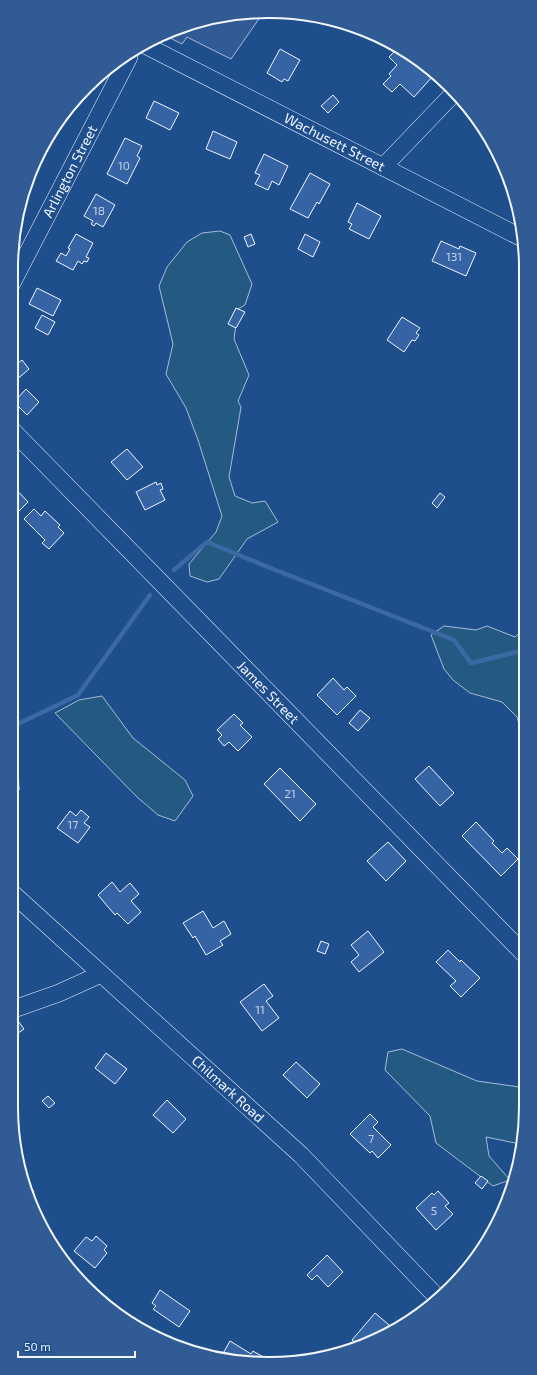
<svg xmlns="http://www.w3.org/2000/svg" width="537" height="1375" viewBox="0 0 537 1375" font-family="'Exo 2',sans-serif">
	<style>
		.green { fill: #245a82; stroke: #a8bbd7 }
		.parking { fill: #305b95; stroke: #a8bbd7 }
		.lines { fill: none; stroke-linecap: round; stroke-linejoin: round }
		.stream { stroke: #3b69a3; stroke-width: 4.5 }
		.building { fill: #3563a3; stroke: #f2f6ff }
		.minor-casing { stroke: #f2f6ff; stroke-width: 18 }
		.minor { stroke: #1f4e8c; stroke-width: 17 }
		.labels { text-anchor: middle; stroke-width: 3; stroke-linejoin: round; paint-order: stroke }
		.number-label { font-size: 12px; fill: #c3d1e8 }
		.street-label { font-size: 14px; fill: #f2f6ff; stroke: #1f4e8c }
		.rim { fill: none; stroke: #f2f6ff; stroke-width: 2 }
	</style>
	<rect width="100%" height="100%" fill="#1f4e8c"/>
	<g class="green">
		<polygon points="220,231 230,235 252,284 245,305 238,309 234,339 249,375 238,401 241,407 229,477 235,496 252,503 265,501 278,522 247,539 219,579 207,582 190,576 189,564 216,532 222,516 198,440 186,408 166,374 173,344 159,286 167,267 187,242 202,233"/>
		<polygon points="444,626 476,630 487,626 515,637 525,628 525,737 521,732 517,717 502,702 470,693 453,680 444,669 431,635"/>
		<polygon points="102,696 133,738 185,780 193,796 175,821 158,815 136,796 55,713 79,700"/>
		<polygon points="402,1049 477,1081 526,1088 526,1106 520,1144 486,1137 489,1156 510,1180 493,1186 436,1143 430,1116 385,1070 388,1052"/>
	</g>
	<polygon class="parking" points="251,12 263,13 231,59 187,37 182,44 164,35"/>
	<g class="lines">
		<g class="stream">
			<polyline points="174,570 207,542 268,567 454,640 471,663 525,650"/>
			<polyline points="11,724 20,723 78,695 150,595"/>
		</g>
	</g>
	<g class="building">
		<polygon points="398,48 407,55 408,53 433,76 414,97 400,84 392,92 383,84 391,76 389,74 397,65 389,57"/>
		<polygon points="280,49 300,60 288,81 284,79 282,82 267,73"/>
		<polygon points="333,95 339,102 328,113 321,106"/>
		<polygon points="154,101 179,113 170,130 146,118"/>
		<polygon points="213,131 237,142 230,159 206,149"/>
		<polygon points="125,138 142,146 137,156 140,158 127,184 107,174"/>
		<polygon points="264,154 288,166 279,185 272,181 268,190 255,184 260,175 255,173"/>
		<polygon points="310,173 330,184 319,204 317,202 308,218 290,209"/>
		<polygon points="31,175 33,176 25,192 24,191 25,186"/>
		<polygon points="96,194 115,205 103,227 96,223 94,226 91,224 93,221 84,216"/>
		<polygon points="357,203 381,216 369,239 349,229 352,224 348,222"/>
		<polygon points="76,234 93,243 86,257 89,258 87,262 84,261 82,264 78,261 73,270 56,261 61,253 66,256 70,249 68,248"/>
		<polygon points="251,234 255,244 248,247 244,237"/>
		<polygon points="305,234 320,242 313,257 298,249"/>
		<polygon points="441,241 459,249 460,246 476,253 466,276 432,261"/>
		<polygon points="37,288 61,300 53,316 29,304"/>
		<polygon points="236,308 245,312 236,328 228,324"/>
		<polygon points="42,315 55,322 48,335 35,328"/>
		<polygon points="402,317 420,328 416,333 419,335 415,341 412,340 404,352 387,340"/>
		<polygon points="22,360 29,369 14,382 12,379 11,381 11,365 13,367"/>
		<polygon points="26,389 39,402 27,415 14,402"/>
		<polygon points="127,449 143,467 127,480 111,462"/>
		<polygon points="11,465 19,474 11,482"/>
		<polygon points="156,482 157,485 161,483 163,489 160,490 165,500 145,510 136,492"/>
		<polygon points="11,484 28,502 13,517 11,515"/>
		<polygon points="440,493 445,497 437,508 432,503"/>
		<polygon points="34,509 41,516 45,511 60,525 58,527 64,533 49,549 42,543 45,540 24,519"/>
		<polygon points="524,519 525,529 520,526"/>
		<polygon points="333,678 344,690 347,687 356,696 337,715 317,695"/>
		<polygon points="360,710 370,718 358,731 349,723"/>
		<polygon points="234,714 243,723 240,725 252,737 238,751 229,742 224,746 218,739 222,735 217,730"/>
		<polygon points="429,766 454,793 440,806 415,779"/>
		<polygon points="18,768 19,790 11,790 11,769"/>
		<polygon points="280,768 316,804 300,821 264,784"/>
		<polygon points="81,810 89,817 84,823 90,827 78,843 57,828 70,811 76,816"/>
		<polygon points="476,822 494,841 492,843 502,853 507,848 518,859 501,876 462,836"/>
		<polygon points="388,842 406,861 386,881 367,861"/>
		<polygon points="112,882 120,892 130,883 139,894 131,901 141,912 128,924 117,913 115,915 98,895"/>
		<polygon points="203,911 213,928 224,921 231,934 220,941 223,945 206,955 195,936 193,938 183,923"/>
		<polygon points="368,931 384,952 359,972 351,962 359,955 351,945"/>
		<polygon points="321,941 329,944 325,954 317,951"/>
		<polygon points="448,950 460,962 461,960 480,978 461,997 450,986 456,981 436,962"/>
		<polygon points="264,984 273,996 266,1001 279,1018 262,1031 240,1002"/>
		<polygon points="13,1014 24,1029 11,1038 11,1016"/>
		<polygon points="106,1053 127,1069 115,1084 95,1068"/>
		<polygon points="296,1062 320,1084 307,1098 283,1075"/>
		<polygon points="48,1096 55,1103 49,1108 42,1101"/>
		<polygon points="167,1100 186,1119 173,1133 153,1115"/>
		<polygon points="370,1114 378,1122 373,1127 391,1145 378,1158 372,1151 370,1153 350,1134"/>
		<polygon points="22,1175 29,1179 25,1185 34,1191 29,1198 25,1189"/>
		<polygon points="481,1176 488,1181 482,1189 475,1183"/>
		<polygon points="438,1191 449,1203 445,1206 453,1214 436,1230 416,1208 432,1193 434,1195"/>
		<polygon points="96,1236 107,1246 104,1250 107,1253 95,1268 74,1251 86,1237 92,1241"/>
		<polygon points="327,1255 343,1272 328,1287 317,1275 312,1280 307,1275"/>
		<polygon points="160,1290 190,1311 179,1327 153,1309 156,1306 152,1303"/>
		<polygon points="375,1313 395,1330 358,1344 352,1340"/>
		<polygon points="230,1341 251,1354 253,1351 270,1361 235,1362 221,1357"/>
	</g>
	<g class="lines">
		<g class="minor-casing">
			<g id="minor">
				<path id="s1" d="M145,45L524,239"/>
				<polyline points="383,167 455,92"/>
				<path id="s2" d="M11,285L129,57"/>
				<path id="s3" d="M11,429L526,956"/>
				<path id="s4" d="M11,892L301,1155L436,1296"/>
				<polyline points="11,1010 59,993 101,974"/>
			</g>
		</g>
		<use href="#minor" class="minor"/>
	</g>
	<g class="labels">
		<g class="number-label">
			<text x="124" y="170">10</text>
			<text x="99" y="215">18</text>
			<text x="454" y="261">131</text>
			<text x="290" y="798">21</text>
			<text x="73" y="829">17</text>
			<text x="260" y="1014">11</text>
			<text x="371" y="1143">7</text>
			<text x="434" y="1215">5</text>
		</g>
		<g class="street-label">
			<text dy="5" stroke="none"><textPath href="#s1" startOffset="213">Wachusett Street</textPath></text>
			<text dy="5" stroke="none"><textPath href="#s2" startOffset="128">Arlington Street</textPath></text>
			<text dy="5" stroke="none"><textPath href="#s3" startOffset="368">James Street</textPath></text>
			<text dy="5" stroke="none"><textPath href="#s4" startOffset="293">Chilmark Road</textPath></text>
		</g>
	</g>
	<path d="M0 0H537V1375H0ZM268 18H269A250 250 0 0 1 519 268V1107A250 250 0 0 1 269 1357H268A250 250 0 0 1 18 1107V268A250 250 0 0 1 268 18Z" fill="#305b95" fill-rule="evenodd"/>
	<path class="rim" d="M268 18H269A250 250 0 0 1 519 268V1107A250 250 0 0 1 269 1357H268A250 250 0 0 1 18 1107V268A250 250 0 0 1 268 18Z"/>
	<path d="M18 1351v6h117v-6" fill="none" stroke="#f2f6ff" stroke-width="2"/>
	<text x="24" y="1351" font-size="12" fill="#f2f6ff" stroke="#1f4e8c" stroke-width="3" paint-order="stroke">50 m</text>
</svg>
